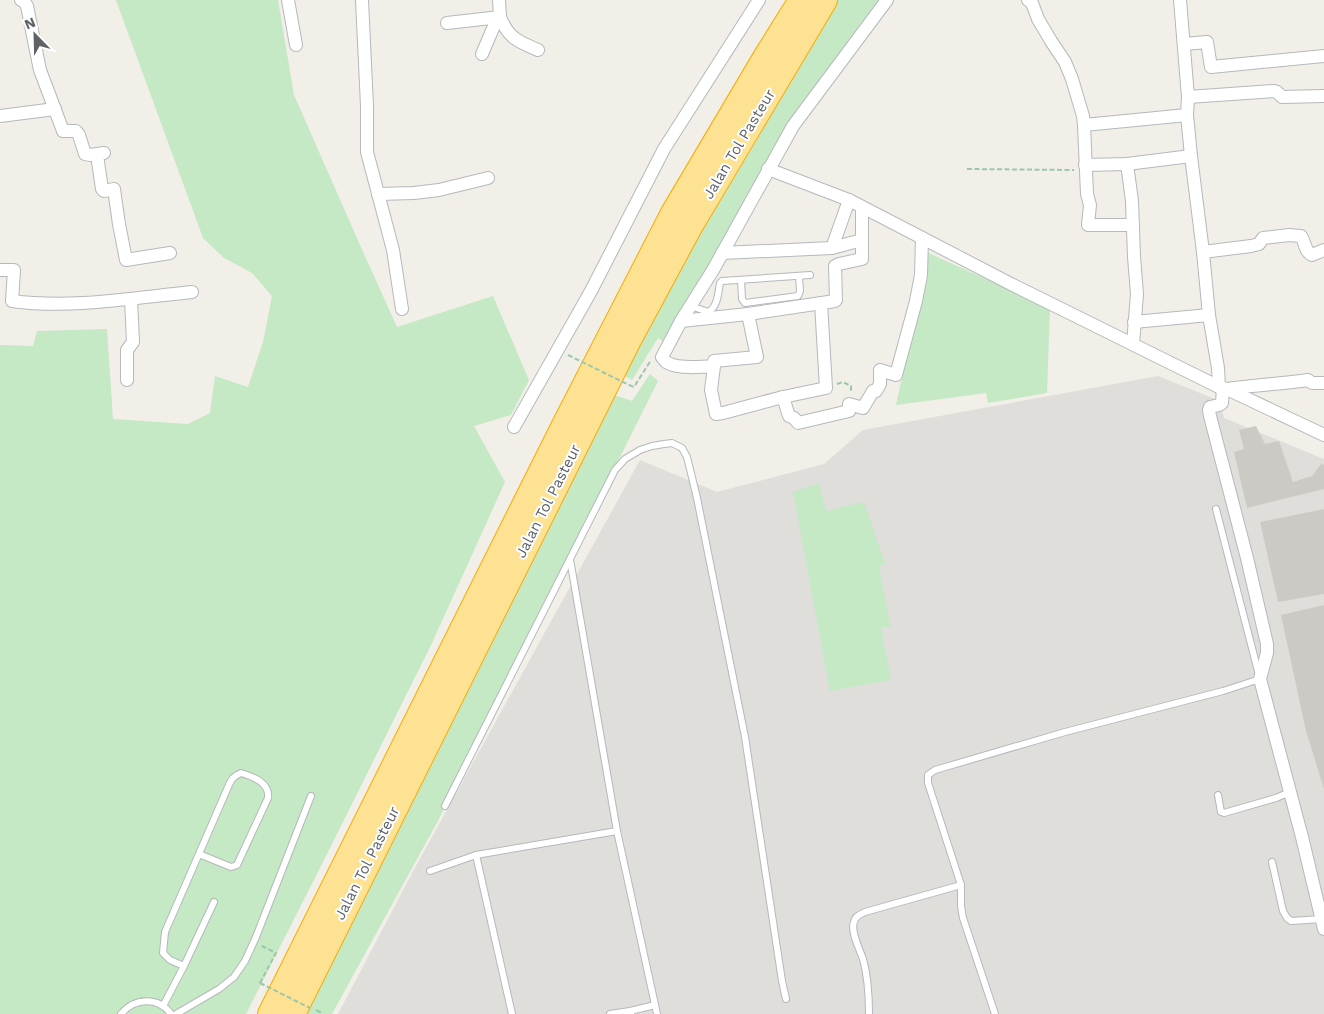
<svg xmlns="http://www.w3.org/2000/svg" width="1324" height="1014" viewBox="0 0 1324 1014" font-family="'Work Sans',sans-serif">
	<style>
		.industrial { fill: #e0deda }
		.green { fill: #c5e8c5 }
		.building { fill: #cccac5 }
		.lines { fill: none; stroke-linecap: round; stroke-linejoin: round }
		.service-casing { stroke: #b5b8bc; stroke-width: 8 }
		.minor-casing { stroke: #b5b8bc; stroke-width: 14 }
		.motorway-casing { stroke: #f9ab00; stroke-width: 26 }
		.path { stroke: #9cc7a9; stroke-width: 2; stroke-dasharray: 5 2.5; stroke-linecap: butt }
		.service { stroke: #fff; stroke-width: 6 }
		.minor { stroke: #fff; stroke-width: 12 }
		.motorway { stroke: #fde293; stroke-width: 24 }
		.path-bridge { stroke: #9cc7a9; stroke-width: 2; stroke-dasharray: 5 2.5; stroke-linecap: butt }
		.labels { text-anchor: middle; stroke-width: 4; stroke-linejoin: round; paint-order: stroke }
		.street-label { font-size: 15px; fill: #5f6368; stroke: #fff }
	</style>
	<rect width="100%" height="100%" fill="#f1efe8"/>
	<polygon class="industrial" points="1158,376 1220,401 1224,418 1324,459 1324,1014 338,1014 411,875 640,460 717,492 824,464 863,430"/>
	<g class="green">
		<polygon points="116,0 278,0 294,95 360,245 397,327 493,296 529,380 511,415 474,426 505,482 432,643 330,848 246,1014 0,1014 0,345 33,346 37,331 107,329 113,419 188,424 210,413 215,376 248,387 263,342 272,296 252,273 224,258 203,238"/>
		<polygon points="838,0 879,0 831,66 664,342 658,338 632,380 620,373 761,121"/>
		<polygon points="924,251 1050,308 1047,393 988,403 986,393 896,405 924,275"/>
		<polygon points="650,374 658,381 439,819 332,1014 303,1014 612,394 632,401"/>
		<polygon points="819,483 826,511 864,502 885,564 879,567 891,627 881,627 891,680 830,691 793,492"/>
	</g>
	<g class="building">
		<polygon points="1256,426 1265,444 1279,441 1293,482 1312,476 1322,463 1324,465 1324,489 1247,508 1234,452 1244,449 1239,430"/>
		<polygon points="1324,509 1324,594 1278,602 1260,522"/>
		<polygon points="1324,605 1324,789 1306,731 1281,615"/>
	</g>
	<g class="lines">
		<g class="service-casing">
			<g id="service">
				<polyline points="741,280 742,299 745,303 798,296 800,291 799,276"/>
				<path d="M691,306L708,312C718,307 718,293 720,283L722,281L810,275"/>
				<polyline points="570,559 617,831"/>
				<polyline points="1218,795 1221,812 1224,813 1276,798 1290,792"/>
				<polyline points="445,806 615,470 625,459 640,450 652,446 664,444 672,443 682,448 687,457 697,498 745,737 782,981 786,999"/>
				<polyline points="476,855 512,1014"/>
				<polyline points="1272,862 1283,911 1287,918 1291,921 1322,919"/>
				<polyline points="430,871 476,855 617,831 657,1014"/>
				<path d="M184,966L170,960L163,953L165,932L228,787C231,780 233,776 241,773C254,777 270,783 268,798L237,865L231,867L199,854"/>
				<polyline points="163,1006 184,966 214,902"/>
				<path d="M121,1014C134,998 158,996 171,1014"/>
				<polyline points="176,1014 219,989 234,977 245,961 256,937 311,796"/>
				<polyline points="610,1014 630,1011"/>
				<polyline points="631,1014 630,1011 655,1005"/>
				<path d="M869,1014C869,996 868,977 863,959C860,950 850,931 854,922C855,916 861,914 865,912L961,885"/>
				<polyline points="995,1014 963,918 961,906 961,885 928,783 928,775 935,770 1065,732 1223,691 1260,679 1216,509"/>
			</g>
		</g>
		<g class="minor-casing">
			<g id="minor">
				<polyline points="21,0 24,1 27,6 40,70 63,131 76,131 79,135 85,154 90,155 104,153"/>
				<polyline points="288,0 296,45"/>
				<polyline points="362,0 367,106 367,152 393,250 402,309"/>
				<polyline points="1028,0 1032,3 1038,19 1051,41 1065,62 1072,79 1083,116 1084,125 1087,194 1090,205 1088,225 1133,225"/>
				<polyline points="1180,0 1188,97 1187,115 1191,156 1203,252 1209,315 1218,368 1219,387"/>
				<path d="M447,23L500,17C509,39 518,41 538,50"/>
				<polyline points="1184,44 1207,42 1211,67 1324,56"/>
				<polyline points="482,54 494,26 500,17 499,0"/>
				<polyline points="1188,97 1274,91 1277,92 1282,97 1324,96"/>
				<polyline points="0,116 55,109"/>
				<polyline points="1084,125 1187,115"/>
				<polyline points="97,155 102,189 104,191 114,189 119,224 126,260 170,253"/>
				<polyline points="1127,164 1132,201 1134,257 1137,294 1133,344"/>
				<polyline points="1085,165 1127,164 1191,156"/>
				<polyline points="768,169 849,200 1009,283 1219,387 1227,389 1324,435"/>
				<polyline points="378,194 414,193 439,190 488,178"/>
				<polyline points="832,248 849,200"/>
				<path d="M1203,252L1251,246L1259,244L1263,238L1289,235L1301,236C1306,243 1304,251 1312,255L1324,250"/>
				<polyline points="722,253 832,248 862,240"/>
				<path d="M0,270H14L12,301C71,309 132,298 192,292"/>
				<path d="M821,303L826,388L783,397L723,413L716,414L711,390L714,366C702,367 678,369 668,363C665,362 664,359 662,357L681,321L713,270L793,126L887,0"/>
				<polyline points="681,321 748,314 835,301 836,300 835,266 839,264 862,259 862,207"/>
				<polyline points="1134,322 1209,315"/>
				<polyline points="714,366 714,361 757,357 748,314"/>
				<polyline points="127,380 127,350 133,342 131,299"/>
				<polyline points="1223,388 1222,403 1219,405 1210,407 1209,410 1210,416 1247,558 1267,644 1267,653 1260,679 1302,837 1324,929"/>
				<path d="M1227,389C1254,385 1281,384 1308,380L1312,383H1324"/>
				<polyline points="783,397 789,416 794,418 798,423 849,411 849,404 863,408 873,391 876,391 880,384 880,370 896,375 916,301 921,275 922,238"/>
				<polyline points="514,427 591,291 664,149 759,0"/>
			</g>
		</g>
		<g class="motorway-casing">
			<g id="motorway">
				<polyline points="270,1014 563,427 673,213 766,56 801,0"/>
				<polyline points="293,1014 629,340 691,225 825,0"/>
			</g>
		</g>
		<g class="path">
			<polyline points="967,169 1074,170"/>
			<polyline points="837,384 843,382 851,386 851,391"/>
			<polyline points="629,385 634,387 651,360"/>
			<polyline points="260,983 276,953 262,946"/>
			<polyline points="316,1010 320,1012 319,1014"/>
		</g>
		<use href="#service" class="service"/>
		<use href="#minor" class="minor"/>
		<use href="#motorway" class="motorway"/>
		<g class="path-bridge">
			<polyline points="568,355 629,385"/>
			<polyline points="260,983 310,1008"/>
		</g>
	</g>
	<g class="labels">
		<g class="street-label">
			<text transform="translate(739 144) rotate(-59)" y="5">Jalan Tol Pasteur</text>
			<text transform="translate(548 501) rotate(-63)" y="5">Jalan Tol Pasteur</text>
			<text transform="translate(367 863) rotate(-63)" y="5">Jalan Tol Pasteur</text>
		</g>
	</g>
	<g transform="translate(35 35) rotate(337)" stroke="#ffffff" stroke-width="4" paint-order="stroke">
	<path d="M0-4L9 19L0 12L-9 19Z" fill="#5f6368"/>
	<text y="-8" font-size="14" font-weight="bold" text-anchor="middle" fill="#5f6368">N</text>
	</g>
</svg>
